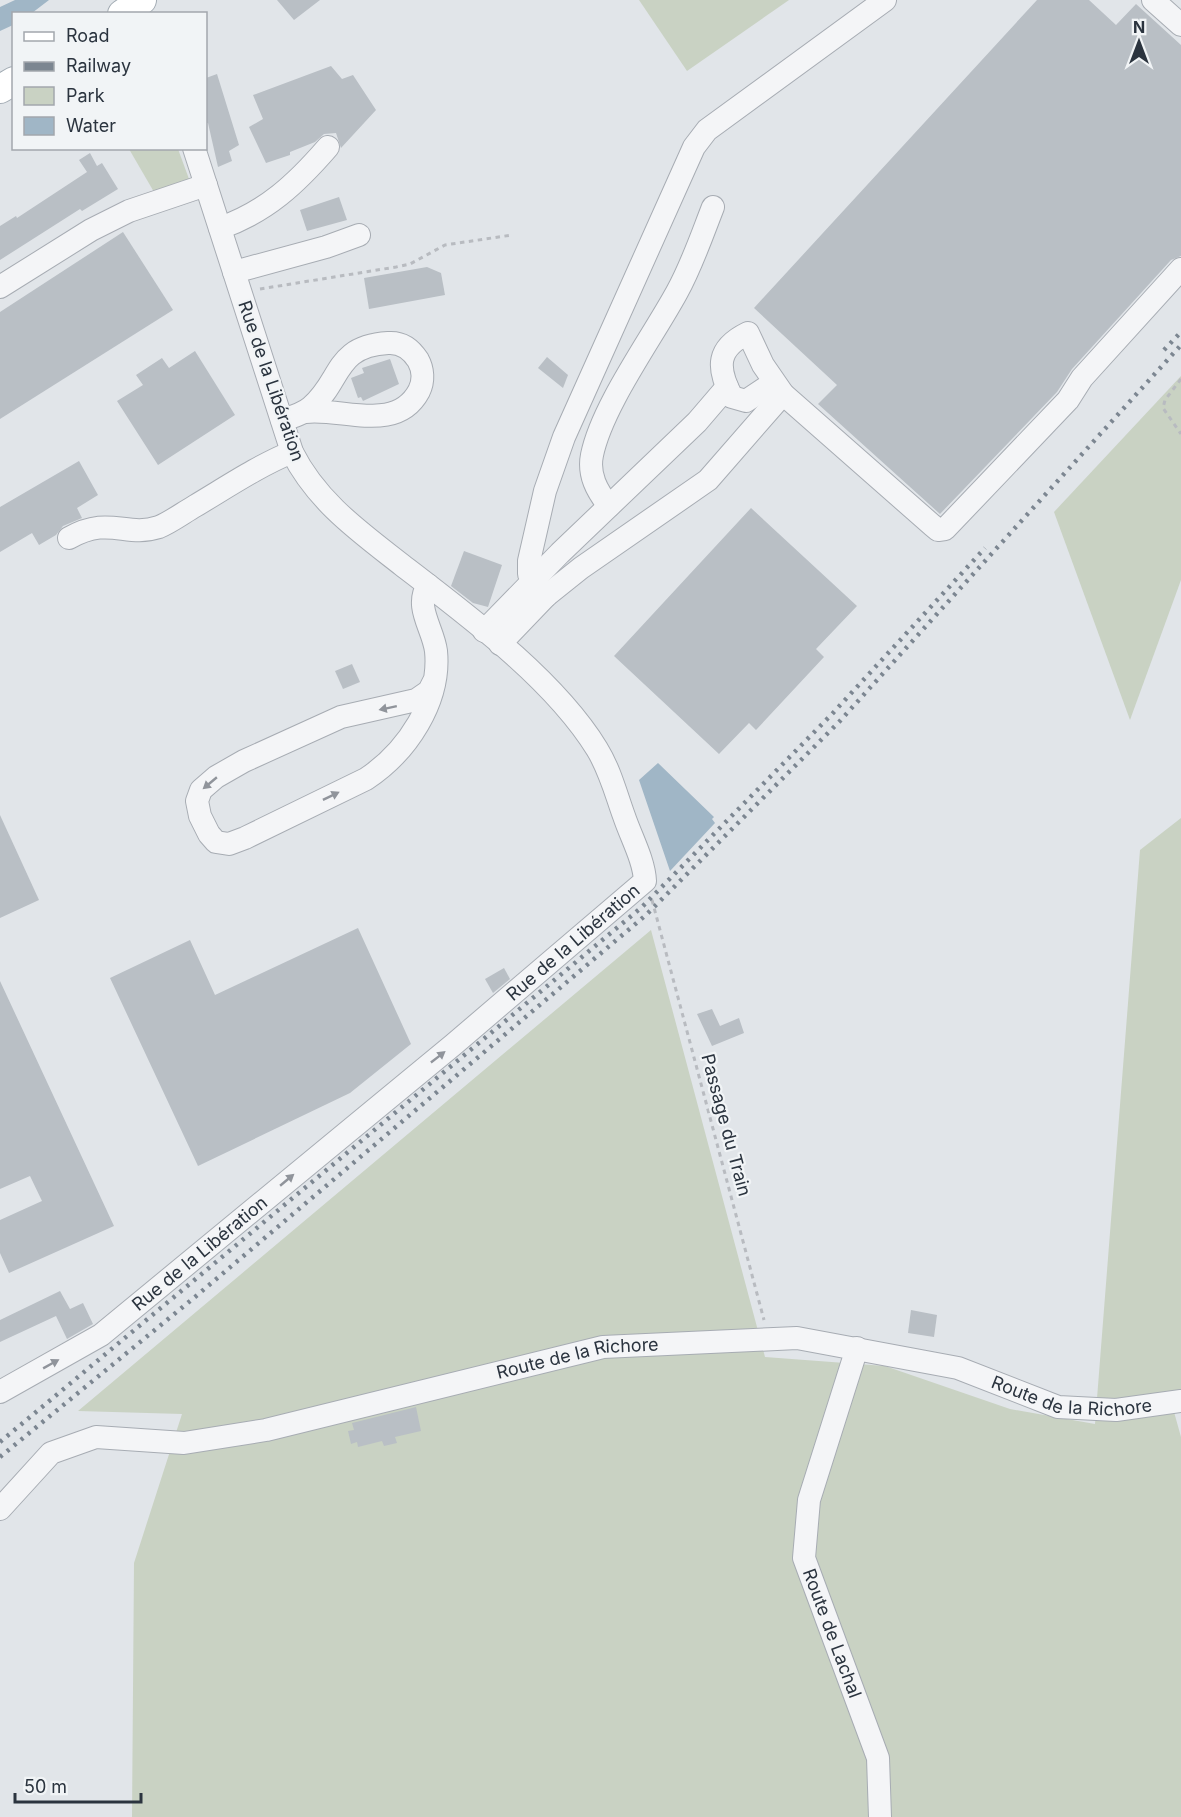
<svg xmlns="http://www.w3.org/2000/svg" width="1181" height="1817" viewBox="0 0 1181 1817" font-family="Inter,sans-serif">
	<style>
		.green { fill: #c9d2c3 }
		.water { fill: #a0b6c6 }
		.building { fill: #b9bfc5 }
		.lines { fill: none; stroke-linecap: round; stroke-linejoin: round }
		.minor-casing { stroke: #a7acb3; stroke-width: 24 }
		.major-casing { stroke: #a2abb3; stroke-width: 30 }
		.path { stroke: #b8bbc0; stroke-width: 3; stroke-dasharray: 4.5 4.5; stroke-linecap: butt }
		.minor { stroke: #f4f5f7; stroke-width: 22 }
		.major { stroke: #fff; stroke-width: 28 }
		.rail { stroke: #7c8691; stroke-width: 4.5; stroke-dasharray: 3 6; stroke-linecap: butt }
		.oneway { fill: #90949b }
		.labels { text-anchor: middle; stroke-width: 4.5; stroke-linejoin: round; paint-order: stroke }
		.street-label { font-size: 18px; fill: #2b343f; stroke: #f1f4f6 }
	</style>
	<rect width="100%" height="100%" fill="#e1e5e9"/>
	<g class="green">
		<polygon points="639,0 789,0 687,71"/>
		<polygon points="129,149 178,149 189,179 154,192"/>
		<polygon points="1181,376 1181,580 1130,720 1054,512"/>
		<polygon points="1181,818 1181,1391 1169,1394 1181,1437 1181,1817 132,1817 134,1563 182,1414 78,1411 651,930 765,1357 885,1366 1010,1409 1095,1424 1140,850"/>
	</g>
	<g class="water">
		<polygon points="15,0 49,0 32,13 14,14 13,25 0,31 0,7"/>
		<polygon points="658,763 714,817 712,819 715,823 670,871 639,780"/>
	</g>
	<g class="building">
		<polygon points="277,0 320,0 294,20"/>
		<polygon points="1037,0 1089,0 1116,25 1136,4 1181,45 1181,256 1171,260 1072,369 1057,392 940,514 818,404 837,385 754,308"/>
		<polygon points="331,66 342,79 353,75 376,110 341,148 336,133 324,134 315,142 290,152 290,155 266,163 249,127 263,119 253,95"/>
		<polygon points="217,74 239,145 229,151 232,161 218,167 208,123 206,123 206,78"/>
		<polygon points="90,153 97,166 102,163 118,189 82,211 80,209 0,260 0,226 16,216 17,218 87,172 79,160"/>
		<polygon points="339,197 347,220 307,231 300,210"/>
		<polygon points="123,232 173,310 0,419 0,312"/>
		<polygon points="427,267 441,273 445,295 369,309 364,278"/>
		<polygon points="195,351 235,415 158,465 117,401 143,385 136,375 162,358 169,368"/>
		<polygon points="547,357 568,375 563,388 538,368"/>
		<polygon points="390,359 399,384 363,401 361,397 358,398 351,378 364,373 362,368"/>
		<polygon points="79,461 98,495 77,508 82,518 63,526 56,535 39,545 32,533 0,552 0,507"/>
		<polygon points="751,508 857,606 816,649 824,657 756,730 749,723 719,754 614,656"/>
		<polygon points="464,551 502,565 488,607 473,603 451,586"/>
		<polygon points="352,664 360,682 343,689 335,671"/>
		<polygon points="0,815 39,900 0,918"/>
		<polygon points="358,928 411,1044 350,1093 198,1166 110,978 190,940 215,995"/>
		<polygon points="504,968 510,979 493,993 485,979"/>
		<polygon points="0,981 114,1226 9,1273 0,1253 0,1220 42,1201 30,1176 0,1189"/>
		<polygon points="712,1009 720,1026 739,1018 744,1033 712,1046 697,1014"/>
		<polygon points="60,1291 70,1309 83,1303 93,1324 67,1339 56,1316 0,1342 0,1320"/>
		<polygon points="911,1310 937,1315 934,1337 908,1333"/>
		<polygon points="416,1407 421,1431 395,1437 397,1443 384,1446 382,1441 358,1447 357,1442 351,1444 348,1431 354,1430 352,1423"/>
	</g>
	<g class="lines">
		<g class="minor-casing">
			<g id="minor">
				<polyline points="1153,0 1181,25"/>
				<path d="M220,228C266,212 296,184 328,147"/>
				<polyline points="234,272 326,247 359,235"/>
				<polyline points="0,287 91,230 129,211 206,185"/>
				<path d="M773,383L746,401L732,397C716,367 717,348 748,333L763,365L783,394L932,525L938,530L945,529L1068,400L1082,378L1181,269"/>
				<path d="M282,420C292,417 303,414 311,407C342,381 334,346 388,343C401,342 411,349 418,360C423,369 424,381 419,391C396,434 342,407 305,412"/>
				<path d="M609,506C597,491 588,475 592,455C602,406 652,338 677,292C692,265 702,235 713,207"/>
				<path d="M69,538C110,515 125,538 159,527C171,522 183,513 195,506C227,487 258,466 292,452"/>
				<path d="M428,585C414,607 433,628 436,651C441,701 407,752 366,779L245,838L229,844L216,842L209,834L200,816L197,801L201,790L216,777L244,761L341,717L416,700L429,691L435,679"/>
				<polyline points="546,596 529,574 529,561 545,491 564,437 694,147 707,130 885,0"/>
				<polyline points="484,631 560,553 697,422 727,387"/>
				<polyline points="500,644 546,596 581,568 708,480 783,394"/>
				<path id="s1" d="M857,1348L809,1500L804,1558L878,1758L880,1817"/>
				<path id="s2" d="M0,1392L101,1335L453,1045L645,881C644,860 631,837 624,816C616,794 610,770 597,749C554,679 467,615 402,565C360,532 317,502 292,452L194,148"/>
				<path id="s3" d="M0,1509L51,1453L96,1437L184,1443L266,1430L603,1347L797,1338L958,1368L1058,1407L1116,1410L1181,1401"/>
			</g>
		</g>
		<g class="major-casing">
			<g id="major">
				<polyline points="122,14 142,0"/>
				<polyline points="0,89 14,81"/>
			</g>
		</g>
		<g class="path">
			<polyline points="260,289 396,267 410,264 445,245 512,235"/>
			<polyline points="1181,379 1165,400 1163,408 1181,434"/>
			<polyline points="652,900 764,1320"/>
		</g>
		<use href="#minor" class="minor"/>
		<use href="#major" class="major"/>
		<g class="rail">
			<polyline points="1164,350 1181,332"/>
			<polyline points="0,1442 642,907 832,714 985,548"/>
			<polyline points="0,1457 195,1297 646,915 839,722 1181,345"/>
		</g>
	</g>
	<defs><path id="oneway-solid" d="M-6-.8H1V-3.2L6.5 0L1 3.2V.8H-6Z" transform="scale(1.5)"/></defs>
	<g class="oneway">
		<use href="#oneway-solid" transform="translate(388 708) rotate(168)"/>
		<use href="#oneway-solid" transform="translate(210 783) rotate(140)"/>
		<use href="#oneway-solid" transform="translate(331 796) rotate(-26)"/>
		<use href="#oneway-solid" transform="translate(438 1057) rotate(-38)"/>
		<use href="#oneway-solid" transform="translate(287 1180) rotate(-40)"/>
		<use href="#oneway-solid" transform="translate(51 1364) rotate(-29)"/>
	</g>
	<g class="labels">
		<g class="street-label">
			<text transform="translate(271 381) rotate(71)" y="6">Rue de la Libération</text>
			<text dy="6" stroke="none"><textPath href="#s2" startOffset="730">Rue de la Libération</textPath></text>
			<text transform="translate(726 1125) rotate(75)" y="6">Passage du Train</text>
			<text dy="6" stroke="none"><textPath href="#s2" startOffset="244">Rue de la Libération</textPath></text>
			<text dy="6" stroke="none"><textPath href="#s3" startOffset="615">Route de la Richore</textPath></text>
			<text dy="6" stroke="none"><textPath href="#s3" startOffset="1119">Route de la Richore</textPath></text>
			<text dy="6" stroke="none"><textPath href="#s1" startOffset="298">Route de Lachal</textPath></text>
		</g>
	</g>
	<rect x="12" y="12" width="195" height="138" fill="#f1f4f6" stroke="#a2a7ad" stroke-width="1.5"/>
	<rect x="24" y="32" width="30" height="9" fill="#ffffff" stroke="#a2a7ad" stroke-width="1.5"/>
	<text x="66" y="42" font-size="18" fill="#2b343f">Road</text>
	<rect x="24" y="62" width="30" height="9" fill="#7c8691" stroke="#a2a7ad" stroke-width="1.5"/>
	<text x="66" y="72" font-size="18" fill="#2b343f">Railway</text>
	<rect x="24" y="87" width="30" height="18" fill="#c9d2c3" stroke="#a2a7ad" stroke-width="1.5"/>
	<text x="66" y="102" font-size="18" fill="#2b343f">Park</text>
	<rect x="24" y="117" width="30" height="18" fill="#a0b6c6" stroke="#a2a7ad" stroke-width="1.5"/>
	<text x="66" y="132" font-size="18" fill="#2b343f">Water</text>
	<g transform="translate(1139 42)" stroke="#f1f4f6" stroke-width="4.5" paint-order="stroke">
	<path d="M0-4.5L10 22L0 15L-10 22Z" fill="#2b343f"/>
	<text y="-9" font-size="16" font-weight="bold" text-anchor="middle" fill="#2b343f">N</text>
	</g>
	<path d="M15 1793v9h126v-9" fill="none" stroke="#2b343f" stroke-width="3"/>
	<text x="24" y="1793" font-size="18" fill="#2b343f" stroke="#f1f4f6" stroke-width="4.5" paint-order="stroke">50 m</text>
</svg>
